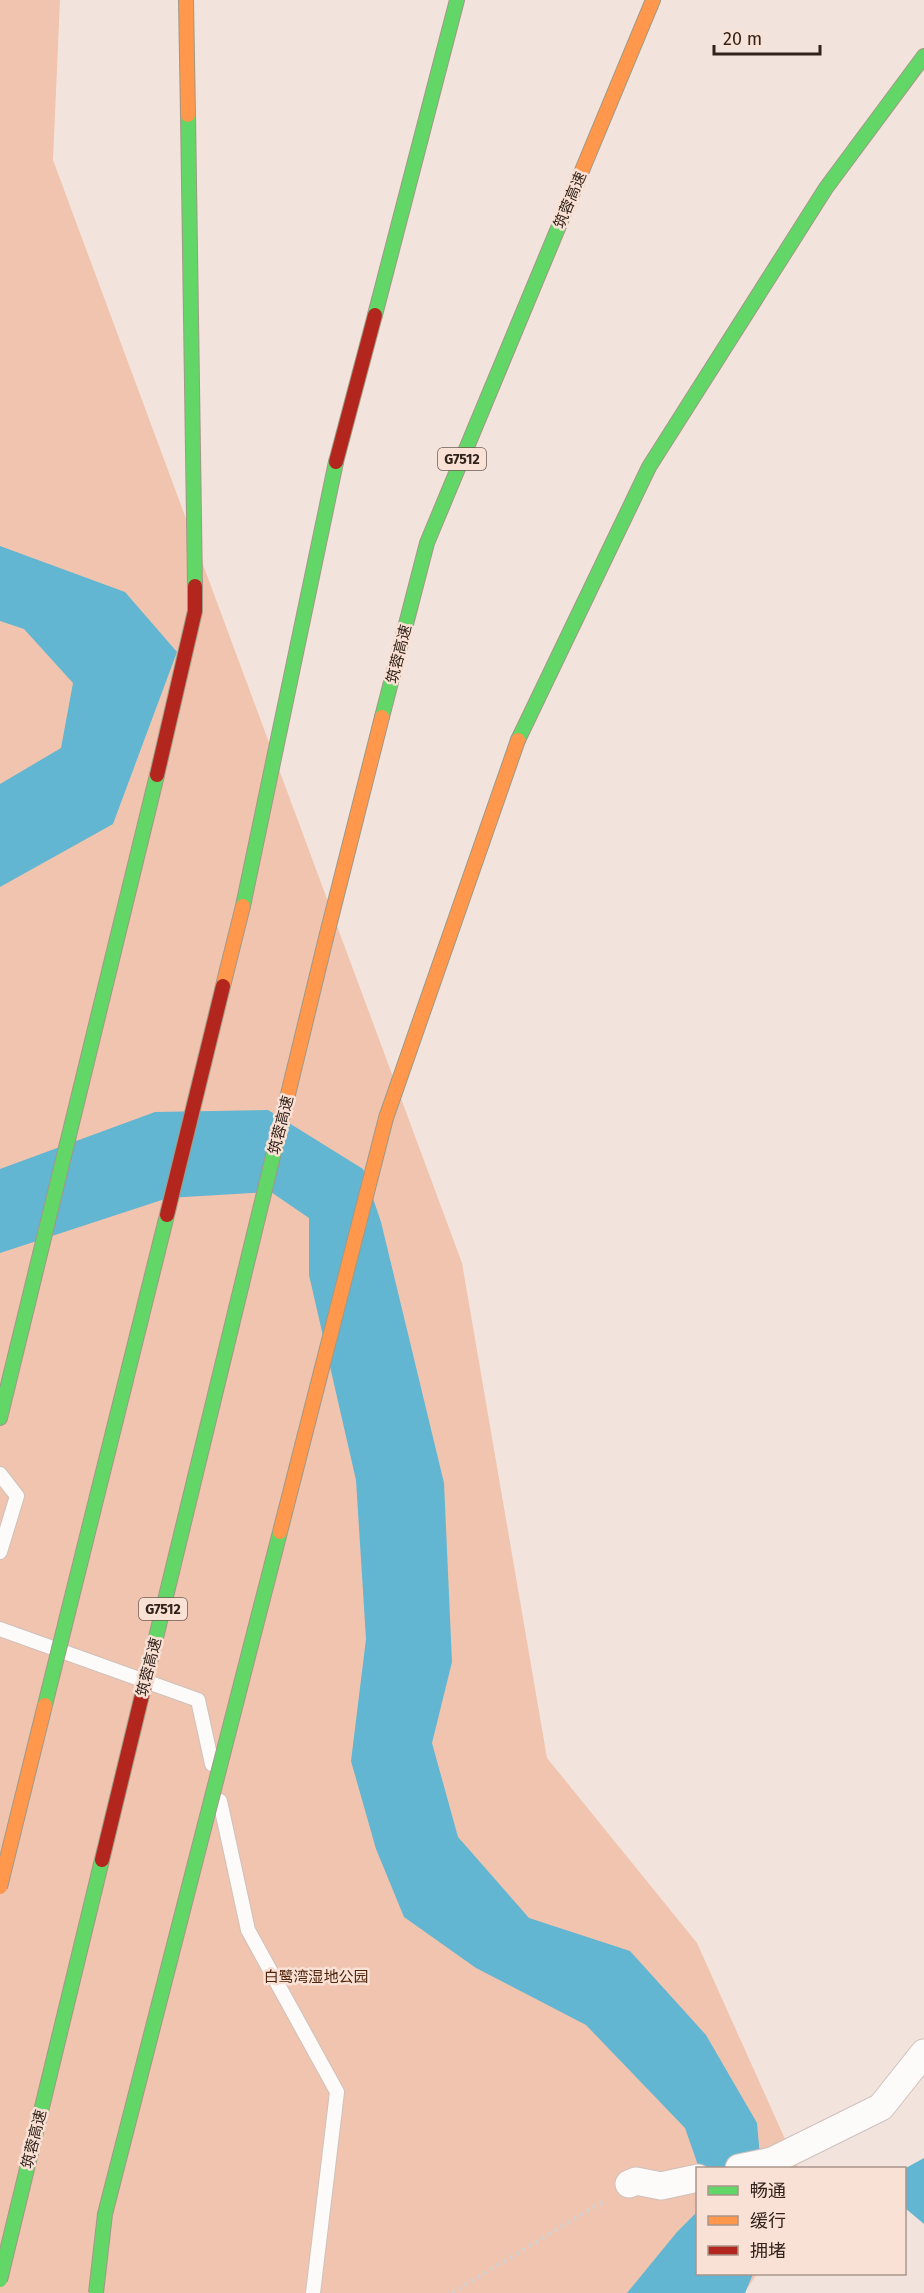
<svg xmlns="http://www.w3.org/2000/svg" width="924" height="2293" viewBox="0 0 924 2293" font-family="'Fira Sans','Noto Sans SC',sans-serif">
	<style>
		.green { fill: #f0c4ae }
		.water { fill: #62b6d2 }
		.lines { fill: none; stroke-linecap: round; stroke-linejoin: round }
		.lane-casing { stroke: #cfc1bb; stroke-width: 16 }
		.street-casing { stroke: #cfc1bb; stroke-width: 29 }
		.fast-casing { stroke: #a09986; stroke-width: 16 }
		.slow-casing { stroke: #a09986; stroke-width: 16 }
		.jam-casing { stroke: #a09986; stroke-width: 16 }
		.path { stroke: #d4d0ce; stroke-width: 4; stroke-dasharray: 3 4.5; stroke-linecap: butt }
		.lane { stroke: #fdfbfa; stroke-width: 14 }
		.street { stroke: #fdfbfa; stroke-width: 27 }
		.fast { stroke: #63d668; stroke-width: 14 }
		.slow { stroke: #ff974d; stroke-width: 14 }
		.jam { stroke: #b3261e; stroke-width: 14 }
		.fast-bridge-casing { stroke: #a09986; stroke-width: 16; stroke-linecap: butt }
		.slow-bridge-casing { stroke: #a09986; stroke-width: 16; stroke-linecap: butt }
		.jam-bridge-casing { stroke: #a09986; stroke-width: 16; stroke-linecap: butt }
		.fast-bridge { stroke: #63d668; stroke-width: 14 }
		.slow-bridge { stroke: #ff974d; stroke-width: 14 }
		.jam-bridge { stroke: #b3261e; stroke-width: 14 }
		.labels { text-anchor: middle; stroke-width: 5; stroke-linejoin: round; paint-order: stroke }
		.shield { fill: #fae1d5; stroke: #6d5c53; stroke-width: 1.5 }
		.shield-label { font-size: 14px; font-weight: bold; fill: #31231b }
		.street-label { font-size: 15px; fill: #31231b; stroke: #fae1d5 }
		.park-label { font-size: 15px; fill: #4f240d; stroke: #fae1d5 }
	</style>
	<rect width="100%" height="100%" fill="#f2e4dd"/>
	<polygon class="green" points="0,0 60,0 53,160 462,1263 547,1758 697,1943 798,2168 698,2168 698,2274 757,2274 744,2293 0,2293"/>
	<g class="water">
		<polygon points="0,546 125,592 177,652 113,824 0,887 0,784 61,748 73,683 24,629 0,621"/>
		<polygon points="268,1110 363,1169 381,1222 444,1483 452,1662 432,1743 458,1837 529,1918 630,1951 706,2035 757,2123 761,2168 699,2168 685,2128 586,2025 476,1968 404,1917 376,1849 351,1761 366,1639 356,1480 309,1275 309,1218 271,1192 168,1198 0,1253 0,1169 155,1112"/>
		<polygon points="924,2158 924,2224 905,2208 904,2169"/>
		<polygon points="697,2212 698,2274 753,2274 745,2293 627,2293 677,2232"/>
	</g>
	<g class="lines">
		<g class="lane-casing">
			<g id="lane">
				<polyline points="0,1474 17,1496 0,1552"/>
				<polyline points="0,1629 198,1700 212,1764"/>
				<polyline points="220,1801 248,1930 337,2092 313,2293"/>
			</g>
		</g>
		<g class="street-casing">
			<g id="street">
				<polyline points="739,2168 772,2161 881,2107 924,2053"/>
				<polyline points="629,2184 636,2181 661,2186 698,2178"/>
			</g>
		</g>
		<g class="fast-casing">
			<g id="fast">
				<polyline points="188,115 195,586"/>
				<polyline points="375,315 457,0"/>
				<polyline points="382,717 427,543 566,209"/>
				<polyline points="518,740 649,467 826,188 924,56"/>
				<polyline points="243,906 336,462"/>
				<polyline points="0,1418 157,775"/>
			</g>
		</g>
		<g class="slow-casing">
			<g id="slow">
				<polyline points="186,0 188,115"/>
				<polyline points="566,209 653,0"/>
				<polyline points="326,938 382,717"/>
				<polyline points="386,1118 518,740"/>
			</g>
		</g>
		<g class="jam-casing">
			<g id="jam">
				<polyline points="336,462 375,315"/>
				<polyline points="157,775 195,611 195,586"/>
			</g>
		</g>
		<polyline class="path" points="452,2293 602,2202"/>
		<use href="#lane" class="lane"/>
		<use href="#street" class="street"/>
		<use href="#fast" class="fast"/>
		<use href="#slow" class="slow"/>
		<use href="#jam" class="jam"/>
		<g class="fast-bridge-casing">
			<g id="fast-bridge">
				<polyline points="151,1658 283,1115"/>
				<polyline points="45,1705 167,1215"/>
				<polyline points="0,2280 102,1860"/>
				<polyline points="96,2293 105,2214 280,1532"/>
			</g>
		</g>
		<g class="slow-bridge-casing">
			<g id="slow-bridge">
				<polyline points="223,986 243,906"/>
				<polyline points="283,1115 326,938"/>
				<polyline points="280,1532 386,1118"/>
				<polyline points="0,1887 45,1705"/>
			</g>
		</g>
		<g class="jam-bridge-casing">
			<g id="jam-bridge">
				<polyline points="167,1215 223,986"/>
				<polyline points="102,1860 151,1658"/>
			</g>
		</g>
		<use href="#fast-bridge" class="fast-bridge"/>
		<use href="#slow-bridge" class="slow-bridge"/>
		<use href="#jam-bridge" class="jam-bridge"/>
	</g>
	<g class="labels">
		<g class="shield">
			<rect x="438" y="448" width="48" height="22" rx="4.5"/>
			<rect x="139" y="1598" width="48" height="22" rx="4.5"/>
		</g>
		<g class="shield-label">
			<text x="462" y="464">G7512</text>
			<text x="163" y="1614">G7512</text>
		</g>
		<g class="street-label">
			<text transform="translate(570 200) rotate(-67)" y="5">筑蓉高速</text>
			<text transform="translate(399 654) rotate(-76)" y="5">筑蓉高速</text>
			<text transform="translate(281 1125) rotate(-76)" y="5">筑蓉高速</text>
			<text transform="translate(149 1667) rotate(-76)" y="5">筑蓉高速</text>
			<text transform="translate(34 2139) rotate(-76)" y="5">筑蓉高速</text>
		</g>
		<g class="park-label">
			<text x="316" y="1982">白鹭湾湿地公园</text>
		</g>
	</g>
	<rect x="696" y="2167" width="210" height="108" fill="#fae1d5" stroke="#aa958b" stroke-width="1.5"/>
	<rect x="708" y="2186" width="30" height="9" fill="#63d668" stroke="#aa958b" stroke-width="1.5"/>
	<text x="750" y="2197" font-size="18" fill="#31231b">畅通</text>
	<rect x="708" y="2216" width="30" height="9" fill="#ff974d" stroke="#aa958b" stroke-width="1.5"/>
	<text x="750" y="2227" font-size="18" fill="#31231b">缓行</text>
	<rect x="708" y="2246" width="30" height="9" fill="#b3261e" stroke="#aa958b" stroke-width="1.5"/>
	<text x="750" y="2257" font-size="18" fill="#31231b">拥堵</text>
	<path d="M714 45v9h106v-9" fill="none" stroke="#31231b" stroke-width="3"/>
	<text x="723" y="45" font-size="18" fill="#31231b" stroke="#fae1d5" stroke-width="4.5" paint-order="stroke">20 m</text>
</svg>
